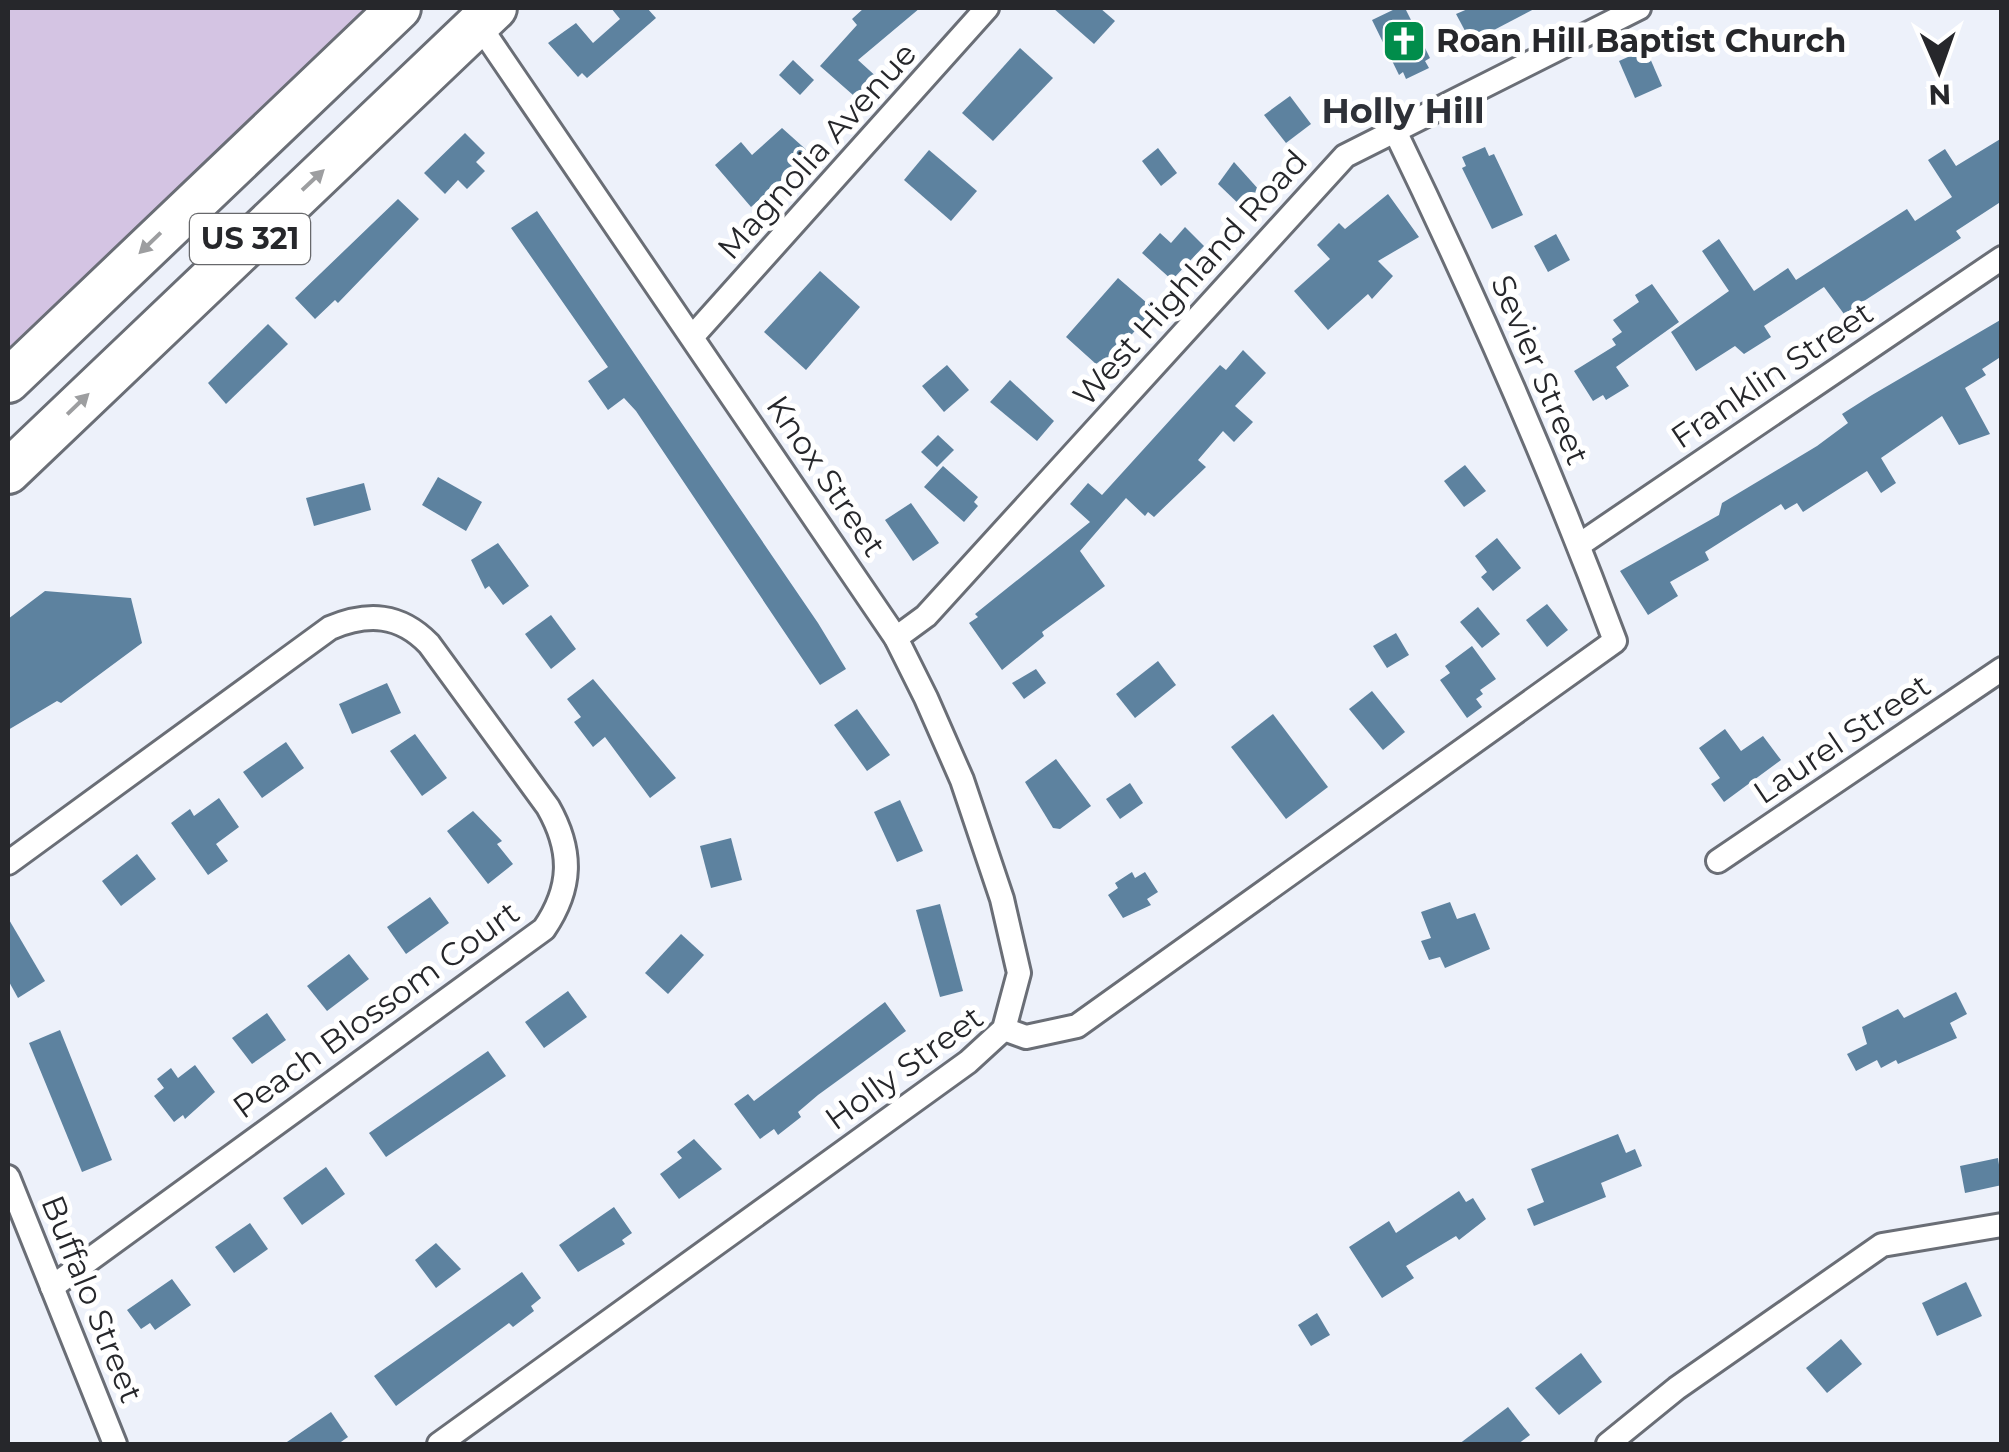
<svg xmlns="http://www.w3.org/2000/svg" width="2009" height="1452" viewBox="0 0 2009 1452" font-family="Montserrat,sans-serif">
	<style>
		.green { fill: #d4c4e3 }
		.building { fill: #5d829f }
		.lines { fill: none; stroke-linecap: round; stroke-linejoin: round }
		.street-casing { stroke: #6a6e76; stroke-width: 28 }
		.highway-casing { stroke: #6a6e76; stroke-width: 48 }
		.street { stroke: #fff; stroke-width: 22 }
		.highway { stroke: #fff; stroke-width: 42 }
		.oneway { fill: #9d9ea0 }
		.labels { text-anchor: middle; stroke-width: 10; stroke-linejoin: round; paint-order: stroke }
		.shield { fill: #fff; stroke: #67686b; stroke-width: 2.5 }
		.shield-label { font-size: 30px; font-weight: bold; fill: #26272b }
		.poi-label { font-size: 32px; font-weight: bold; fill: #26272b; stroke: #fff; text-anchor: start }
		.street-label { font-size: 32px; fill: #26272b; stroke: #fff }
		.neighbourhood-label { font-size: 35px; font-weight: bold; fill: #2e3138; stroke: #fff }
	</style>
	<rect width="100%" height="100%" fill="#edf1fa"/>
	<polygon class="green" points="8,8 375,8 8,356"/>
	<g class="building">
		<polygon points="611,8 647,8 656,18 587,78 582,73 578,77 548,43 576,23 593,43 620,19"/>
		<polygon points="864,8 920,8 858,60 880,80 861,102 820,66 857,25 852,19"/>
		<polygon points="1053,8 1100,8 1115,21 1094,44"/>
		<polygon points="1397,8 1405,8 1430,58 1425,61 1429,68 1406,79 1403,72 1399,75 1372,20"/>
		<polygon points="1470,8 1536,8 1471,42 1456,14"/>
		<polygon points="1020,48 1053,78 993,141 962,113"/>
		<polygon points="1646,49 1662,86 1635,98 1619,61"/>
		<polygon points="793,60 814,80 800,95 779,75"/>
		<polygon points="1290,96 1311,124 1286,143 1264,115"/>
		<polygon points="782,128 811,154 751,207 715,165 741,142 752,155"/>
		<polygon points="465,133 485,153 476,162 485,171 467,189 458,180 445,194 424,173"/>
		<polygon points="2002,138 2002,201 1956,231 1961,238 1844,314 1824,287 1764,326 1771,337 1744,354 1735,346 1696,371 1671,332 1729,291 1702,251 1719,239 1754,291 1788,268 1796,280 1907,209 1915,221 1952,197 1928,160 1945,149 1956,166"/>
		<polygon points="1485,147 1489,156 1494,154 1523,215 1492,229 1462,168 1466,166 1462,157"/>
		<polygon points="1158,148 1177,173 1161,186 1142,161"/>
		<polygon points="929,150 977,191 951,221 904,180"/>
		<polygon points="1234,162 1260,191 1243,208 1218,184"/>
		<polygon points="1388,194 1419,237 1378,261 1393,276 1372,299 1368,294 1328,330 1294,291 1330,259 1317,245 1339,223 1345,229"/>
		<polygon points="398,199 419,219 338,303 335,300 315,319 295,298"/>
		<polygon points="537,211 818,623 846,669 820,685 636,411 624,398 608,410 588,381 608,367 511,228"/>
		<polygon points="1185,227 1204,246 1172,280 1142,253 1160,233 1171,243"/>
		<polygon points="1556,234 1570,260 1548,272 1534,246"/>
		<polygon points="820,271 860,307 806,370 764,332"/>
		<polygon points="1118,278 1154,309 1105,365 1100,361 1096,364 1066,337"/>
		<polygon points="1652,284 1679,322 1616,367 1629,386 1606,400 1603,395 1593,401 1574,371 1616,345 1612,339 1622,332 1613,320 1639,302 1635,295"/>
		<polygon points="2002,319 2002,356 1982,369 1986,375 1965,388 1990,434 1959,445 1942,416 1881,458 1896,483 1881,493 1867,471 1803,512 1797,503 1785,510 1781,504 1705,552 1709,560 1670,582 1678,596 1648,615 1620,571 1719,515 1722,503 1817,446 1848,423 1842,414 1872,395"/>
		<polygon points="268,324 288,344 226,404 208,383"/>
		<polygon points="1243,350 1266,373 1235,406 1253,422 1234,442 1223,431 1198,460 1206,467 1154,517 1148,512 1145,516 1126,498 1080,551 1105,586 1042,632 1044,636 1002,670 969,623 978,617 975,614 1090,522 1070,504 1088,483 1102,495 1220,365 1226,370"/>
		<polygon points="947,365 969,390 944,412 922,386"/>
		<polygon points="1010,380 1054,421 1037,441 990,402"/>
		<polygon points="938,435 954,450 937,467 921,452"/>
		<polygon points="1465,465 1486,491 1464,507 1444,481"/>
		<polygon points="943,466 978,497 974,502 978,506 964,522 924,487"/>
		<polygon points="438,477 482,502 466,531 422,505"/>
		<polygon points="364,483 371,510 314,526 306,498"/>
		<polygon points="911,503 939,543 913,561 885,520"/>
		<polygon points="1497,538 1521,568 1493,591 1481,577 1487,572 1475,556"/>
		<polygon points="498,543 529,586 503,605 489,586 485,589 471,560"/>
		<polygon points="45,591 131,598 142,643 61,703 57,701 8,730 8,619"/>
		<polygon points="1547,604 1568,630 1547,647 1526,620"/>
		<polygon points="1478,607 1500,634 1482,648 1460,622"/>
		<polygon points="551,615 576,649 551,669 525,634"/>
		<polygon points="1396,633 1409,655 1387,668 1373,646"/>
		<polygon points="1472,646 1496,679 1480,690 1483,694 1476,699 1482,707 1467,718 1440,680 1450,673 1445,666"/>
		<polygon points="1158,661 1176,685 1135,718 1116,694"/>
		<polygon points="1036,669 1046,683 1024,699 1012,683"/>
		<polygon points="593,679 676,778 650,798 605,737 593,747 574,722 581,717 567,699"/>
		<polygon points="387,683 401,713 352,734 339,704"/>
		<polygon points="1372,691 1405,732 1383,750 1349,709"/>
		<polygon points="857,709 890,755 867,771 834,725"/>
		<polygon points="1273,714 1328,787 1286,819 1231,747"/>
		<polygon points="1725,729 1741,751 1763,736 1781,760 1724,802 1711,784 1720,778 1699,748"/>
		<polygon points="415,734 447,778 422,796 390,751"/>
		<polygon points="286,742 304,768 262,798 243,772"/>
		<polygon points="1056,759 1091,806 1060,829 1053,828 1025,782"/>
		<polygon points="1130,783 1143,803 1120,819 1106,799"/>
		<polygon points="219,798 239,827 216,844 228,861 208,875 171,823 190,809 194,816"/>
		<polygon points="900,800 923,851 897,862 874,812"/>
		<polygon points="473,811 502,841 497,844 513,864 488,884 447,831"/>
		<polygon points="731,838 742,880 711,888 700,846"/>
		<polygon points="137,854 156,879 121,906 102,881"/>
		<polygon points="1132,872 1135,878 1145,872 1158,892 1147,899 1151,905 1123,918 1108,895 1118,888 1115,883"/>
		<polygon points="430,897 449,923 406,954 387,927"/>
		<polygon points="1450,902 1457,919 1475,913 1490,949 1445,968 1440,957 1429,960 1421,941 1431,938 1421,912"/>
		<polygon points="940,904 963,991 940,997 916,910"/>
		<polygon points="8,918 45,981 18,998 8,980"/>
		<polygon points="681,934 704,955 668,994 645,973"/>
		<polygon points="349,954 369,979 327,1011 307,986"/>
		<polygon points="568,991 587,1017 544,1048 525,1022"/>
		<polygon points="1956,992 1967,1014 1950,1023 1957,1038 1898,1064 1896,1060 1881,1068 1877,1060 1856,1071 1847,1054 1867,1044 1862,1027 1898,1009 1904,1018"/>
		<polygon points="885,1002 906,1031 818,1095 798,1112 801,1117 778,1135 774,1129 760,1139 734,1104 748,1094 754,1101"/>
		<polygon points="267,1013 286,1040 252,1064 232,1038"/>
		<polygon points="60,1030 112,1160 82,1172 29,1043"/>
		<polygon points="488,1051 506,1076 386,1157 369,1133"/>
		<polygon points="195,1065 215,1092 185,1119 183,1115 174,1122 154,1096 164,1088 157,1079 171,1068 178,1078"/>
		<polygon points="1618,1134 1626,1153 1635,1149 1642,1166 1601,1183 1606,1197 1534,1226 1527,1209 1544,1202 1531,1169"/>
		<polygon points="694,1139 722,1169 679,1199 660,1174 682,1158 677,1152"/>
		<polygon points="1998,1158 2002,1185 1965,1193 1960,1166"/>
		<polygon points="326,1167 345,1194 302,1225 283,1198"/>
		<polygon points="1459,1191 1466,1202 1473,1198 1486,1219 1459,1240 1456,1236 1406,1266 1414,1278 1382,1298 1349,1247 1389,1221 1396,1233"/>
		<polygon points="614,1207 632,1233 622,1240 625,1244 578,1272 559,1245"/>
		<polygon points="250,1223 268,1249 234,1273 215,1247"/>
		<polygon points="436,1243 461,1269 436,1288 415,1260"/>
		<polygon points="522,1272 541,1298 531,1306 534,1311 513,1327 509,1323 396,1406 374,1376"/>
		<polygon points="172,1279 191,1305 155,1330 150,1323 141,1329 127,1310"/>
		<polygon points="1966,1282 1982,1316 1937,1336 1922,1303"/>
		<polygon points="1317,1313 1330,1335 1311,1346 1298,1325"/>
		<polygon points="1841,1339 1862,1364 1827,1393 1806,1368"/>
		<polygon points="1581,1353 1602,1382 1559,1415 1535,1388"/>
		<polygon points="1508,1407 1530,1435 1518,1444 1459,1444"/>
		<polygon points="331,1412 348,1437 338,1444 284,1444"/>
	</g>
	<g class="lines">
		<g class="street-casing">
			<g id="street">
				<polyline points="693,336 987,8"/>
				<polyline points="1579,545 2002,258"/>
				<polyline points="896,638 926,616 1345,156 1639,8"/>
				<polyline points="1718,861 2002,669"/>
				<path d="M8,863L330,628C368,612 400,614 429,644L548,807C573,851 572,888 544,929L52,1287"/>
				<path d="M1004,1029L1026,1037L1077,1026L1615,641C1550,467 1475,296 1394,129"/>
				<polyline points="8,1177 115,1444"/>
				<polyline points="439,1444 968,1062 1004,1029 1019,973 1002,899 962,780 926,698 896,638 475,19"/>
				<polyline points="1608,1444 1677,1388 1882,1245 2002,1225"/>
			</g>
		</g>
		<g class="highway-casing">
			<g id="highway">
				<polyline points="8,381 399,8"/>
				<polyline points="8,472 495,8"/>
			</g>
		</g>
		<use href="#street" class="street"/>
		<use href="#highway" class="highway"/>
	</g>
	<defs><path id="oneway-solid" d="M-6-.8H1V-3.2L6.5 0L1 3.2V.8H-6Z" transform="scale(2.5)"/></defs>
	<g class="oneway">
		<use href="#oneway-solid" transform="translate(313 180) rotate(-43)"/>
		<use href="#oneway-solid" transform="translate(150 243) rotate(136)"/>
		<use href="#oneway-solid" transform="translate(78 404) rotate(-44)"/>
	</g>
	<defs>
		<g id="church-square" transform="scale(2.25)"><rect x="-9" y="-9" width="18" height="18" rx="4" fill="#018d4b" stroke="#fff"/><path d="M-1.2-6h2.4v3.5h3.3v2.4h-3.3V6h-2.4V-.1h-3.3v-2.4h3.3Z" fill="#fff"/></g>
	</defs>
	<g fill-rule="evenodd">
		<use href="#church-square" x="1404" y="41"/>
	</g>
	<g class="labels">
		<rect class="shield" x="190" y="214" width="120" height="50" rx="8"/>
		<g class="shield-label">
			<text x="250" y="249">US 321</text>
		</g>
		<g class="poi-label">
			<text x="1436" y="52">Roan Hill Baptist Church</text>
		</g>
		<g class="street-label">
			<text transform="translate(817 151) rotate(-48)" y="11">Magnolia Avenue</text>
			<text transform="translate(1190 278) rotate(-48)" y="11">West Highland Road</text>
			<text transform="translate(1540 370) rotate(67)" y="11">Sevier Street</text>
			<text transform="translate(1772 375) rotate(-34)" y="11">Franklin Street</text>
			<text transform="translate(826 476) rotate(56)" y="11">Knox Street</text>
			<text transform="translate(1842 739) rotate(-34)" y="11">Laurel Street</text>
			<text transform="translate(376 1010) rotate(-36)" y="11">Peach Blossom Court</text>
			<text transform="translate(904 1068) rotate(-36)" y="11">Holly Street</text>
			<text transform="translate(92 1299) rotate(68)" y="11">Buffalo Street</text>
		</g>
		<g class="neighbourhood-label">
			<text x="1403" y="123">Holly Hill</text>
		</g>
	</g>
	<rect width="2009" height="1452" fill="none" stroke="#26272b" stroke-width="20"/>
	<g transform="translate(1939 70) rotate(178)" stroke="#ffffff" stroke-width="8" paint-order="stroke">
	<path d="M0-8L18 38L0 25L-18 38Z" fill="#26272b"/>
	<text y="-15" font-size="28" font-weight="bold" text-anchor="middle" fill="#26272b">N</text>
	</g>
</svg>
